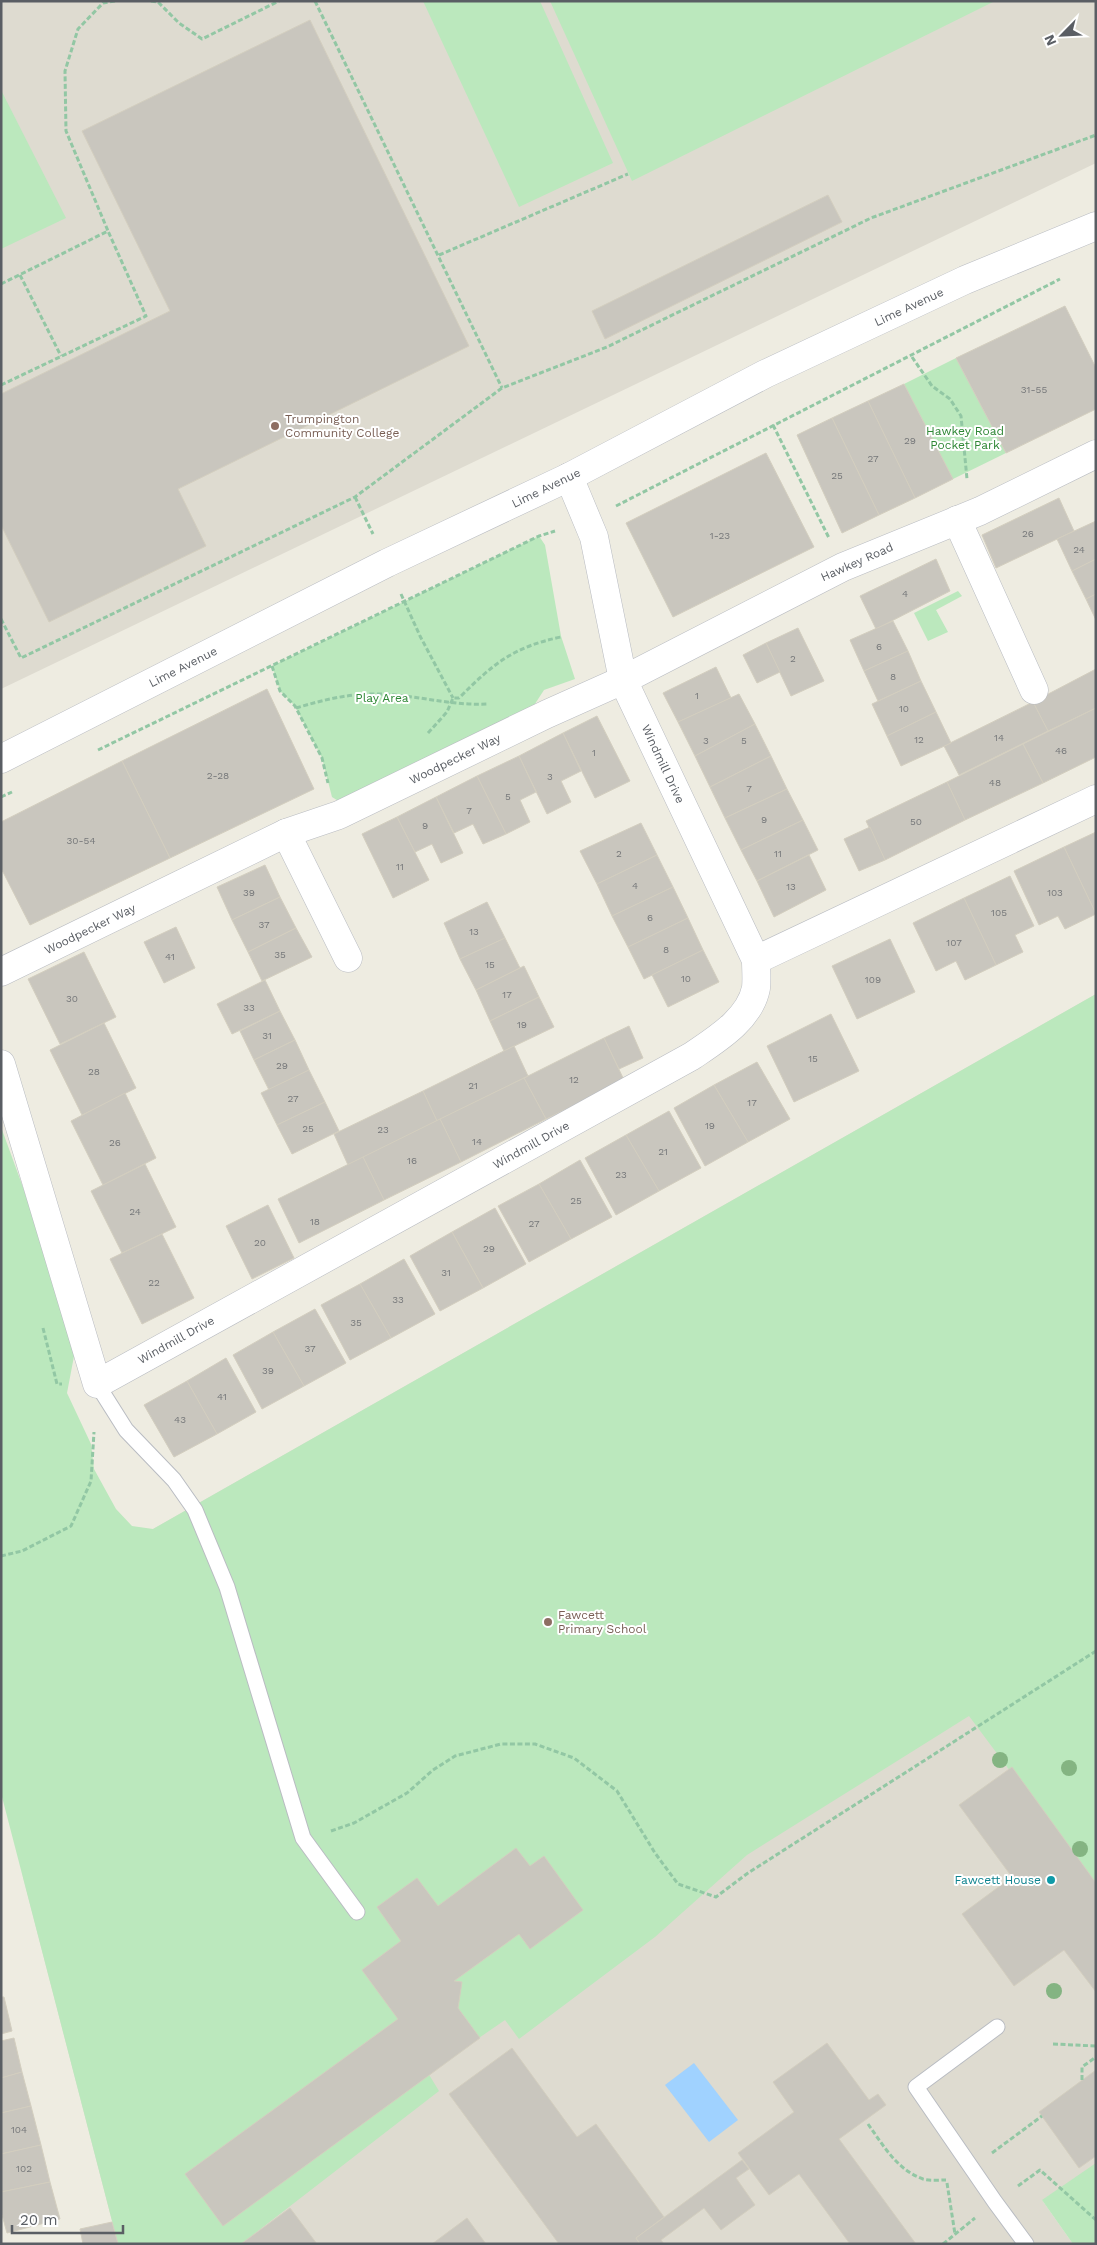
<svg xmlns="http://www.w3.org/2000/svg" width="1097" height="2245" viewBox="0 0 1097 2245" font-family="'Work Sans',sans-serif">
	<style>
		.education { fill: #dedbd0 }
		.green { fill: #bbe8bd }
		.water { fill: #a0d2ff }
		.building { fill: #c9c6be; stroke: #d3cebf }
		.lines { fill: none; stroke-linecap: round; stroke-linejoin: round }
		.service-casing { stroke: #b9bcc2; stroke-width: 17 }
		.minor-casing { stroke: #b9bcc2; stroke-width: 29 }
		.path { stroke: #92c7a4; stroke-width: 3; stroke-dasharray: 5 2.5; stroke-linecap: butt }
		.service { stroke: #fff; stroke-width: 15 }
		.minor { stroke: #fff; stroke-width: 28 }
		.tree { fill: #84b482 }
		.education-dot { fill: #8d6e63; stroke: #fff; stroke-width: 2 }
		.culture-dot { fill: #0f9aa8; stroke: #fff; stroke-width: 2 }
		.labels { text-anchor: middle; stroke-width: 4; stroke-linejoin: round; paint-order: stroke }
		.number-label { font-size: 10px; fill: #76787a }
		.street-label { font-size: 12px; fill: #5a5e64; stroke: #fff }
		.education-label { font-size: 12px; fill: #785e54; stroke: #fff; text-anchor: start }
		.park-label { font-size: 12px; fill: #2e8735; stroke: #fff }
		.culture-label { font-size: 12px; fill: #0d838f; stroke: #fff; text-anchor: end }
	</style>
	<rect width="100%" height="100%" fill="#eeece1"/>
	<g class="education">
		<polygon points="1,1 1096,1 1096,163 1,689"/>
		<polygon points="1096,994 1096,2225 1042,2200 1073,2244 118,2244 23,1877 1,1608 153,1529"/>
	</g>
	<g class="green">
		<polygon points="423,1 540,1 613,163 519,207"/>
		<polygon points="550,1 995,1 632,181"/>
		<polygon points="1,90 66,218 1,249"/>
		<polygon points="956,358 1006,453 953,479 904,384"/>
		<polygon points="539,536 545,545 561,636 575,679 544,690 531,710 340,802 332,797 322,758 295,706 280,691 272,666"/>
		<polygon points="958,591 962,596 936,610 948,632 928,641 914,613"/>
		<polygon points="1096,994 1096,1886 969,1716 747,1855 655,1937 519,2039 505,2020 428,2073 439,2091 241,2244 118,2244 1,1793 1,1127 24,1190 75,1351 67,1393 91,1444 94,1469 116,1509 132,1526 153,1529"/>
		<polygon points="1096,2163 1096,2244 1073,2244 1042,2200"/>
	</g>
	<polygon class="water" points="694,2063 738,2120 709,2142 665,2085"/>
	<g class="building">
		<polygon points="310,20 469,346 178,489 206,546 49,622 1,525 1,394 170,311 82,131"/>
		<polygon points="828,195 842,222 605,339 592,311"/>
		<polygon points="1065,306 1096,368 1096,409 1006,453 956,358"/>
		<polygon points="904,384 953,479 915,498 868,401"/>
		<polygon points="868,401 915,498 879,515 832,418"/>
		<polygon points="832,418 879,515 842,533 797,435"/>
		<polygon points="766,453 814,547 673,617 626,523"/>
		<polygon points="1059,498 1074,531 996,568 982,535"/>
		<polygon points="1096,521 1096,559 1072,571 1057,539"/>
		<polygon points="936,559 950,591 876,629 860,596"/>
		<polygon points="1096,559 1096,594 1086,599 1072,571"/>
		<polygon points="1096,594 1096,620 1086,599"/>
		<polygon points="893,621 908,651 864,671 850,640"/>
		<polygon points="798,628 824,681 791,696 766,643"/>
		<polygon points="766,643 780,672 757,683 743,655"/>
		<polygon points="908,651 921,681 878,701 864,671"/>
		<polygon points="716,667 731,698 678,722 663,693"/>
		<polygon points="1096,669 1096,708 1048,731 1033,702"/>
		<polygon points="921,681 936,712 887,736 872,704"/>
		<polygon points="267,689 314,789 170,858 122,761"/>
		<polygon points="739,694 755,724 695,756 678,722"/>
		<polygon points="1033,702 1048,731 959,775 944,746"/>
		<polygon points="1096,708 1096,757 1043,783 1023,744"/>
		<polygon points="936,712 951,743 901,766 887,736"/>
		<polygon points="597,716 630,781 595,798 563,733"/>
		<polygon points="755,724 771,756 710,787 695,756"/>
		<polygon points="563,733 581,771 561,781 571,802 547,814 519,756"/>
		<polygon points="1023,744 1043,783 965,820 947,782"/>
		<polygon points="519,756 536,792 520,800 530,822 506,834 477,776"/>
		<polygon points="771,756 787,789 725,818 710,787"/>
		<polygon points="122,761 170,858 30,925 1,868 1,822"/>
		<polygon points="477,776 506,834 483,844 473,824 454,833 436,797"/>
		<polygon points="947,782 965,820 885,860 866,821"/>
		<polygon points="787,789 803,820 741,850 725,818"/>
		<polygon points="436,797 463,853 441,863 432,844 415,852 397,817"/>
		<polygon points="397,817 429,880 393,898 362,834"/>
		<polygon points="803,820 818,850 757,881 741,850"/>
		<polygon points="641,823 657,855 597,884 580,851"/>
		<polygon points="870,827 885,860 859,871 844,839"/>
		<polygon points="1096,832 1096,914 1064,847"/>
		<polygon points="1064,847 1096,914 1065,929 1058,916 1039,925 1014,871"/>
		<polygon points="657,855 673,887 612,916 597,884"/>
		<polygon points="809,855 826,890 774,917 757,881"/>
		<polygon points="265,865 280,897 232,920 217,887"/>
		<polygon points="1010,876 1034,926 1015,935 1023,952 996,965 964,898"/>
		<polygon points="673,887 688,918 628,947 612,916"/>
		<polygon points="280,897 296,928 248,952 232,920"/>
		<polygon points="964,898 996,965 965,980 956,961 936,971 913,923"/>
		<polygon points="487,902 505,938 460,959 444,923"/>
		<polygon points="688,918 703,950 644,979 628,947"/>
		<polygon points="176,927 195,968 164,983 144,942"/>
		<polygon points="296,928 312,957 262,981 248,952"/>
		<polygon points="505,938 520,968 476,990 460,959"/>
		<polygon points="890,939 915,992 857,1019 832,966"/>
		<polygon points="703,950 719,982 668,1007 652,975"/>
		<polygon points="84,952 116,1017 60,1044 28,979"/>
		<polygon points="524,966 539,997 490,1021 476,990"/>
		<polygon points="265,980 280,1011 232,1034 217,1004"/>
		<polygon points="539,997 554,1027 504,1051 490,1021"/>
		<polygon points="280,1011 295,1040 254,1060 240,1031"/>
		<polygon points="831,1014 859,1071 794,1102 767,1046"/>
		<polygon points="104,1023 136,1088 82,1115 50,1050"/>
		<polygon points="629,1026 643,1058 619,1069 604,1038"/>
		<polygon points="604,1038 624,1080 546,1119 524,1078"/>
		<polygon points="295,1040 309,1070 269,1090 254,1060"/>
		<polygon points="514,1046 528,1076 437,1121 423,1091"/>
		<polygon points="757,1062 790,1119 748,1142 714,1085"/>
		<polygon points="309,1070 325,1102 277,1125 261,1093"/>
		<polygon points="524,1078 546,1119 461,1162 440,1119"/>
		<polygon points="714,1085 748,1142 705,1166 674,1108"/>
		<polygon points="423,1091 437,1121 348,1165 334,1134"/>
		<polygon points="125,1093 156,1158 103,1185 71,1121"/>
		<polygon points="325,1102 339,1131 292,1154 277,1125"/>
		<polygon points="669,1111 701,1168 659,1191 626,1135"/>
		<polygon points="440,1119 461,1162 384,1200 363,1157"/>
		<polygon points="626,1135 659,1191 616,1215 585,1158"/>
		<polygon points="363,1157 384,1200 299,1243 278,1199"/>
		<polygon points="580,1160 612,1217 571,1239 539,1184"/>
		<polygon points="145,1164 176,1227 122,1253 91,1191"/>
		<polygon points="539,1184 571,1239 529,1262 498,1206"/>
		<polygon points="268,1205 294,1258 252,1279 226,1226"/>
		<polygon points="495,1208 526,1264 483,1288 452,1232"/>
		<polygon points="452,1232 483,1288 440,1311 410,1256"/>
		<polygon points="162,1234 194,1298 142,1324 110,1259"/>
		<polygon points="404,1259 435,1314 391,1338 360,1284"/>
		<polygon points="360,1284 391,1338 350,1360 321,1305"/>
		<polygon points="315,1309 346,1363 304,1386 273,1332"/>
		<polygon points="273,1332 304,1386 262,1409 233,1355"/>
		<polygon points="226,1358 256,1412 217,1434 187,1381"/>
		<polygon points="187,1381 217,1434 174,1457 144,1405"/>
		<polygon points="1012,1767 1096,1883 1096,1992 1064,1950 1014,1986 962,1914 1012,1877 959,1805"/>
		<polygon points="516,1848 530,1866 544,1856 583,1910 530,1949 519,1934 454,1981 462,1982 458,2008 480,2038 223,2226 185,2174 398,2019 362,1970 401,1941 377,1907 417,1878 438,1906"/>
		<polygon points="1,1997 4,1997 12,2031 1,2034"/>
		<polygon points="14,2038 22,2072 1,2078 1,2041"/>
		<polygon points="827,2043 869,2100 878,2094 886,2105 839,2139 916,2244 850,2244 799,2174 769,2195 738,2153 794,2112 773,2082"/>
		<polygon points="512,2048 577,2137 596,2124 664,2217 636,2238 640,2244 559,2244 449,2094"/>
		<polygon points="1096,2070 1096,2156 1079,2168 1039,2112"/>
		<polygon points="22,2072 31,2106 1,2113 1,2078"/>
		<polygon points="31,2106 41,2145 1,2154 1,2113"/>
		<polygon points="41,2145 50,2182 1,2192 1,2154"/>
		<polygon points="742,2160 749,2169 736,2178 755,2205 721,2230 704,2208 661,2240 664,2244 640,2244 636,2238"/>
		<polygon points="50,2182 60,2219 7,2233 1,2211 1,2192"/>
		<polygon points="290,2208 317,2244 241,2244"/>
		<polygon points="467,2218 486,2244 432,2244"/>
		<polygon points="112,2222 118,2244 83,2244 80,2229"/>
	</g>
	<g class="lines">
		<g class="service-casing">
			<g id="service">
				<polyline points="97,1384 126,1430 174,1480 195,1510 227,1587 303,1838 357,1912"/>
				<polyline points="997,2027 916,2087 995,2202 1026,2244"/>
			</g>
		</g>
		<g class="minor-casing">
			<g id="minor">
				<polyline points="957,520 1034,690"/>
				<polyline points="1,759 387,563 569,477 765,374 965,280 1096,226"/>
				<polyline points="286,833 348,958"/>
				<polyline points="756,960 1096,799"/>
				<polyline points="1,972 286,833 339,815 547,714 623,680 843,567 980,511 1096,454"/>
				<path d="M1,1064L97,1384L692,1056C717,1039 750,1019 756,988C757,979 756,969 756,960L623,680L594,537L569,477"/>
			</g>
		</g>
		<g class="path">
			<polyline points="151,1 158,2 179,23 202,39 279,1"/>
			<polyline points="315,1 502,388"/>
			<polyline points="439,255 628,174"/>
			<polyline points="20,275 61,356"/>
			<polyline points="1,284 108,231 66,131 65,71 78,29 103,3 115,1"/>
			<polyline points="912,357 932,386 950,399 961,416 967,479"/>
			<polyline points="1,385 146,316 108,231"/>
			<polyline points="773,425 829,538"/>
			<polyline points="355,497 373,534"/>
			<polyline points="616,506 1060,279"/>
			<polyline points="401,594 420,636 453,698"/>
			<polyline points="1,619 21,658 355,497 502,388 607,347 871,218 1096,135"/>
			<polyline points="272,666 280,691 295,706 322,758 328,783"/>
			<path d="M296,708C323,700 350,693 380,694C416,695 451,706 488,704"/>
			<path d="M428,733L447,712L453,698H459C493,664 513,647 561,637"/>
			<polyline points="98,750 539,536 555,531"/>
			<polyline points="1,797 12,792"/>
			<polyline points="43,1328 57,1384 62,1384"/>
			<polyline points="1,1556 22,1551 71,1526 91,1481 94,1432"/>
			<polyline points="331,1831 354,1823 407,1793 433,1770 455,1756 501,1744 535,1744 574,1758 617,1791 655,1853 678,1884 716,1897 748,1873 1096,1651"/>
			<polyline points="1053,2044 1096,2046"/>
			<polyline points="1082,2080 1082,2067 1096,2057"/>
			<path d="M868,2124C883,2145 897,2170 923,2179C930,2181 939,2180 946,2180"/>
			<polyline points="992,2153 1042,2116"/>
			<polyline points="947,2183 955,2234"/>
			<polyline points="1018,2186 1040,2170 1096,2220"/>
			<polyline points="943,2244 975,2218"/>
		</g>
		<use href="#service" class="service"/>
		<use href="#minor" class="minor"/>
	</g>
	<g class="tree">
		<circle cx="1000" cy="1760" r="8"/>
		<circle cx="1069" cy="1768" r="8"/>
		<circle cx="1080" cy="1849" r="8"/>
		<circle cx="1054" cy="1991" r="8"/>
	</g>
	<g class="education-dot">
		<circle cx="275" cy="426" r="5"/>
		<circle cx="548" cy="1622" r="5"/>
	</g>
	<circle class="culture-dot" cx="1051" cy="1880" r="5"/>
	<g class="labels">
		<g class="number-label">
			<text x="1034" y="393">31-55</text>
			<text x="910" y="444">29</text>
			<text x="873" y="462">27</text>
			<text x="837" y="479">25</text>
			<text x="1028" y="537">26</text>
			<text x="720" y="539">1-23</text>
			<text x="1079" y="553">24</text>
			<text x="905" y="597">4</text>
			<text x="879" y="650">6</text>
			<text x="793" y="662">2</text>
			<text x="893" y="680">8</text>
			<text x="697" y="699">1</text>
			<text x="904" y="712">10</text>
			<text x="999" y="741">14</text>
			<text x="919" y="743">12</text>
			<text x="706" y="744">3</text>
			<text x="744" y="744">5</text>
			<text x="1061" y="754">46</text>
			<text x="594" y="756">1</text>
			<text x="218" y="779">2-28</text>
			<text x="550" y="780">3</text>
			<text x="995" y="786">48</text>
			<text x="749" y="792">7</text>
			<text x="508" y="800">5</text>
			<text x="469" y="814">7</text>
			<text x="764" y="823">9</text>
			<text x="916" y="825">50</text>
			<text x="425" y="829">9</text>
			<text x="81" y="844">30-54</text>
			<text x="619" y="857">2</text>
			<text x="778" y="857">11</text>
			<text x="400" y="870">11</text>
			<text x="635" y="889">4</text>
			<text x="791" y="890">13</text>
			<text x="249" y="896">39</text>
			<text x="1055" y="896">103</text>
			<text x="999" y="916">105</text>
			<text x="650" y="921">6</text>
			<text x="264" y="928">37</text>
			<text x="474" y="935">13</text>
			<text x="954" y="946">107</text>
			<text x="666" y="953">8</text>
			<text x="280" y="958">35</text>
			<text x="170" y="960">41</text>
			<text x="490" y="968">15</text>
			<text x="686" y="982">10</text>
			<text x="873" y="983">109</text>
			<text x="507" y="998">17</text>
			<text x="72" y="1002">30</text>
			<text x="249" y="1011">33</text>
			<text x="522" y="1028">19</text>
			<text x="267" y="1039">31</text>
			<text x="813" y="1062">15</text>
			<text x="282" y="1069">29</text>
			<text x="94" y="1075">28</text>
			<text x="574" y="1083">12</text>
			<text x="473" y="1089">21</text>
			<text x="293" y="1102">27</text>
			<text x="752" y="1106">17</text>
			<text x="710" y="1129">19</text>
			<text x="308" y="1132">25</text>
			<text x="383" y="1133">23</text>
			<text x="477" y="1145">14</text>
			<text x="115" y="1146">26</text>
			<text x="663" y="1155">21</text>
			<text x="412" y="1164">16</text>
			<text x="621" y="1178">23</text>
			<text x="576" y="1204">25</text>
			<text x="135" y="1215">24</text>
			<text x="315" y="1225">18</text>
			<text x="534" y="1227">27</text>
			<text x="260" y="1246">20</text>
			<text x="489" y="1252">29</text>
			<text x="446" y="1276">31</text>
			<text x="154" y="1286">22</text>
			<text x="398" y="1303">33</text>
			<text x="356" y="1326">35</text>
			<text x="310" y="1352">37</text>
			<text x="268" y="1374">39</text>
			<text x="222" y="1400">41</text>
			<text x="180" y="1423">43</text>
			<text x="19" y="2133">104</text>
			<text x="24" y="2172">102</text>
		</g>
		<g class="street-label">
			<text transform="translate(909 307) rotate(-25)" y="4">Lime Avenue</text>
			<text transform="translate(546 488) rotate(-26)" y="4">Lime Avenue</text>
			<text transform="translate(857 562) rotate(-24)" y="4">Hawkey Road</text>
			<text transform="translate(183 667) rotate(-27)" y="4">Lime Avenue</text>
			<text transform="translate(455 759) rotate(-26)" y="4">Woodpecker Way</text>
			<text transform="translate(663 764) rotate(65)" y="4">Windmill Drive</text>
			<text transform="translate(90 929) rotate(-26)" y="4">Woodpecker Way</text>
			<text transform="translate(531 1145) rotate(-29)" y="4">Windmill Drive</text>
			<text transform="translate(176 1340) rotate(-29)" y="4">Windmill Drive</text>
		</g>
		<g class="education-label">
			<text x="285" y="423">Trumpington<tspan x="285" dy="14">Community College</tspan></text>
			<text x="558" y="1619">Fawcett<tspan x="558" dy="14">Primary School</tspan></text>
		</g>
		<g class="park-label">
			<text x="965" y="435">Hawkey Road<tspan x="965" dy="14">Pocket Park</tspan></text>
			<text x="382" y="702">Play Area</text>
		</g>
		<g class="culture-label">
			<text x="1041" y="1884">Fawcett House</text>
		</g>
	</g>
	<rect width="1097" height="2245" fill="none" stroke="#5a5e64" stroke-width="5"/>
	<g transform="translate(1062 35) rotate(246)" stroke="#ffffff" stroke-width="4" paint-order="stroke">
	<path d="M0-4L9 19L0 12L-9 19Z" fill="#5a5e64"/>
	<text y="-8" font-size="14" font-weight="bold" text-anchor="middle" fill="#5a5e64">N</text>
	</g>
	<path d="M12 2225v8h111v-8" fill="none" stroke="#5a5e64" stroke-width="2.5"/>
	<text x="20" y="2225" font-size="15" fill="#5a5e64" stroke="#ffffff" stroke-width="4" paint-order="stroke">20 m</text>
</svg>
